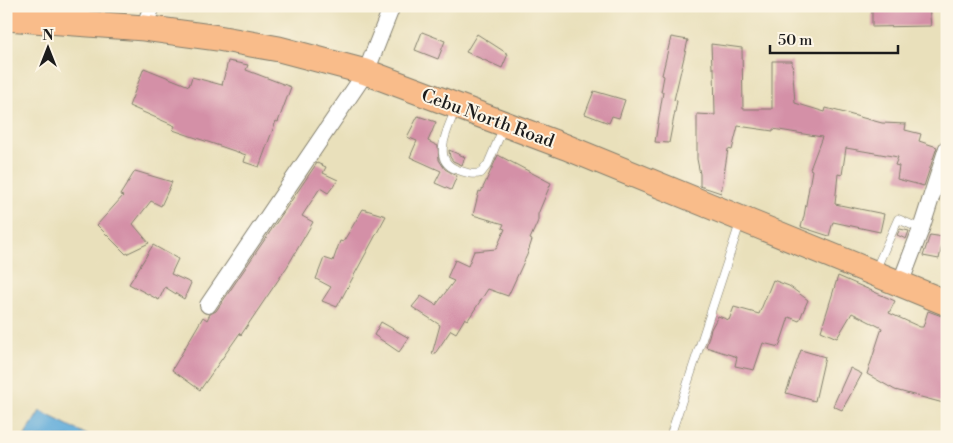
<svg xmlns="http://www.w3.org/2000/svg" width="953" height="443" viewBox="0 0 953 443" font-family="'Libre Bodoni',serif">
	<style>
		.water { fill: #61acda; stroke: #3e647b }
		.building { fill: #d490a7 }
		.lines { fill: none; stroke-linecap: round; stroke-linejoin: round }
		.service-casing { stroke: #827e6c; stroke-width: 9 }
		.minor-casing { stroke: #827e6c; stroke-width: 18 }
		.primary-casing { stroke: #827e6c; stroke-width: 27 }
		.service { stroke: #fff; stroke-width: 8 }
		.minor { stroke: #fff; stroke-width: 16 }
		.primary { stroke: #f9bc8a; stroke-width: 25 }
		.labels { text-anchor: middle; stroke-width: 4; stroke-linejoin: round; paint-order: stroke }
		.street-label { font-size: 18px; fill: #1c1c1c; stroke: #fcf5e5 }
	</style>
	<rect width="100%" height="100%" fill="#fcf5e5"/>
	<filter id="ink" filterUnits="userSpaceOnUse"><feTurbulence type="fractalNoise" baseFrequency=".02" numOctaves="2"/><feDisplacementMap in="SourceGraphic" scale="10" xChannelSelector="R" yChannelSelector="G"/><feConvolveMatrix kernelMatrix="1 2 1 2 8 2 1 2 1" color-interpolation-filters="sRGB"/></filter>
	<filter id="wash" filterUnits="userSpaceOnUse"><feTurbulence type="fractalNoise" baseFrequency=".0096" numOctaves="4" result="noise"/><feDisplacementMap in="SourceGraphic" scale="20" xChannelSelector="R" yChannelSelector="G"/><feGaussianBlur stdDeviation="1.12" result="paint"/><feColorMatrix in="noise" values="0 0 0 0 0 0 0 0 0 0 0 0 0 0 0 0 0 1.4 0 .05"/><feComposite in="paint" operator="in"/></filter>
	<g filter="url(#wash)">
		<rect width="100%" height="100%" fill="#e9e0bb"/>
		<polygon class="water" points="40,411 91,437 24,437"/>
		<g id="blocks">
			<g class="building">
				<polygon points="872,7 929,7 931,26 872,27"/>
				<polygon points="422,32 445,41 438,59 415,50"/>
				<polygon points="477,34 508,54 502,68 466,52"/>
				<polygon points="671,37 688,40 674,100 677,101 669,143 655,142 663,92 661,92 664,76 662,75"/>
				<polygon points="711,44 742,48 743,109 772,109 772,61 792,61 795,103 825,112 826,108 882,123 906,124 905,130 921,134 919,141 937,147 924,186 897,179 899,166 895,165 898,157 846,148 842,175 838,174 835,204 884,214 880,232 833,222 829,236 801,227 804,216 812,170 810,169 822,137 773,129 773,131 738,126 732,150 728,149 721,193 700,186 700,174 697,159 697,114 715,115 714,68 712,68"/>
				<polygon points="228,61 248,65 246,70 291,87 278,122 276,121 259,167 244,162 246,155 173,130 175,126 129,106 144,68 189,86 192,77 222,85"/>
				<polygon points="594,91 625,100 619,118 612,116 609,123 585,114"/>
				<polygon points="418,116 436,122 428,141 438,146 439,160 445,169 457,176 451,190 435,183 441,171 410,157 417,141 407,137"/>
				<polygon points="449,150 465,157 462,165 453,161 450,157"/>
				<polygon points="498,155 551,183 538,214 538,221 530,239 532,240 527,255 508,296 488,289 468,320 465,318 456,333 451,330 434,355 432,354 440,325 412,307 421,296 436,305 454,281 447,278 455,260 468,266 474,251 496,249 505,229 502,228 504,224 473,215 479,191 481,192"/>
				<polygon points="317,163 326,167 323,173 338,180 328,193 320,188 302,216 313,222 287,267 241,335 240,333 200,390 172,370 203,317 207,320 210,314 216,311"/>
				<polygon points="135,171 172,182 161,206 151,201 133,224 149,243 126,254 97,225 123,196 120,195"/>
				<polygon points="363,209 386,216 337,307 322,301 331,287 316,279 324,258 333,261 340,241 343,242"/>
				<polygon points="900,229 909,231 906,239 897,235"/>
				<polygon points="930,235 944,237 939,259 923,256"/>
				<polygon points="153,245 178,259 171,274 191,283 184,299 165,287 159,300 129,284"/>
				<polygon points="838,276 895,301 889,313 920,327 923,327 928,311 947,318 947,404 895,390 867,374 882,328 852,313 837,338 821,331"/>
				<polygon points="773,280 789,286 808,300 799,321 789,317 779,347 763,343 754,370 735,366 737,357 706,347 711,329 718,316 729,320 734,307 759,314"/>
				<polygon points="381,322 409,338 399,352 374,335"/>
				<polygon points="801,350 825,357 815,401 786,393"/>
				<polygon points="850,368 862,374 842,410 833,406"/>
			</g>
		</g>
	</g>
	<g filter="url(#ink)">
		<use href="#blocks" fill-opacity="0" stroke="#827e6c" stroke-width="1"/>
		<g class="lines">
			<g class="service-casing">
				<g id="service">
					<path d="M456,108C449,127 429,161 458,170C467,173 472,175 481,173L488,164L504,126"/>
					<polyline points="875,271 898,219 921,229"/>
					<polyline points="670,437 740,223"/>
				</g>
			</g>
			<g class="minor-casing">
				<g id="minor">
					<polyline points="144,28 152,6"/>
					<polyline points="900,284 921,229 947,148"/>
					<polyline points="208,305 366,72 392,6"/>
				</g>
			</g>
			<g class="primary-casing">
				<polyline id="primary" points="6,18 144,28 218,38 279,49 366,72 566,147 947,303"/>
			</g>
			<use href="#service" class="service"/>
			<use href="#minor" class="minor"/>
			<use href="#primary" class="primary"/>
		</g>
	</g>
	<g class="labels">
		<g class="street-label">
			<text transform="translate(488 118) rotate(20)" y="6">Cebu North Road</text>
		</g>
	</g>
	<rect width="953" height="443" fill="none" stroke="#fcf5e5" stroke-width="25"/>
	<g transform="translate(48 48)" stroke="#fcf5e5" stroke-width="4" paint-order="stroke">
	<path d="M0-4L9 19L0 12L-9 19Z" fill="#1c1c1c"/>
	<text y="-8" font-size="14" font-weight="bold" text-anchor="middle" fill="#1c1c1c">N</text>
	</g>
	<path d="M770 45v8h128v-8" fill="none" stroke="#1c1c1c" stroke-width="2.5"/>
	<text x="778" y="45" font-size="15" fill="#1c1c1c" stroke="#fcf5e5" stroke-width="4" paint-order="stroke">50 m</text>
</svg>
